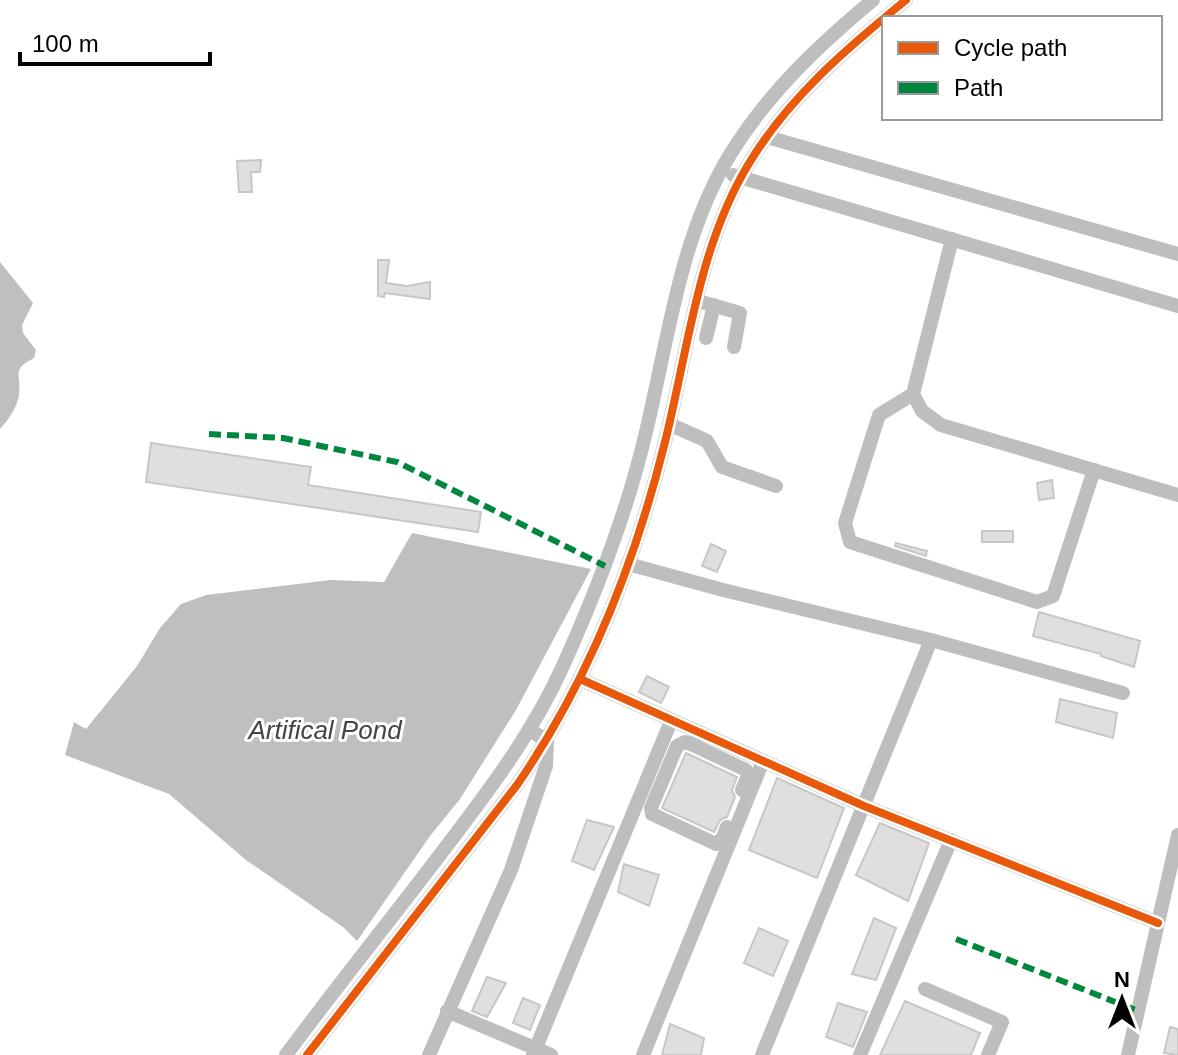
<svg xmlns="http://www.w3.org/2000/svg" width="1178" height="1055" viewBox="0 0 1178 1055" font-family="Helvetica,sans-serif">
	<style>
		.water { fill: #bfbfbf }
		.building { fill: #dfdfdf; stroke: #c7c7c7; stroke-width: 2 }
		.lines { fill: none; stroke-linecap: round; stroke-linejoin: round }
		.minor { stroke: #bebebe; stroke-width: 14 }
		.quiet { stroke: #00873e; stroke-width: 6; stroke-dasharray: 12 6; stroke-linecap: butt }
		.cycleway-casing { stroke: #fff; stroke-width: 13 }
		.cycleway { stroke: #e8590c; stroke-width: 8 }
		.labels { text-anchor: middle; stroke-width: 6; stroke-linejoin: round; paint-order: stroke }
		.water-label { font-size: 26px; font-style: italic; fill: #444; stroke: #fff }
	</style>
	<rect width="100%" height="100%" fill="#fff"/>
	<g class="water">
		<path d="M0,262L33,303L22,325L23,333L36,350L34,358C10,370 22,374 19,395C17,408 8,420 0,429Z"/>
		<polygon points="412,533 591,569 516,710 460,799 430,836 357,941 343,927 246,860 169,794 65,755 74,722 86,729 137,666 160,628 181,604 206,595 330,580 384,582"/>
	</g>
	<g class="building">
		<polygon points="261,160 260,172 251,172 252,192 239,192 237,161"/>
		<polygon points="378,260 389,260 386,283 407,286 430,282 430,299 385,293 384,297 378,296"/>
		<polygon points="151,443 311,467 308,485 481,512 478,532 146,482"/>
		<polygon points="1052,480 1054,498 1039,500 1037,483"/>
		<rect x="982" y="531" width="31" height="11"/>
		<polygon points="896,543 927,551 926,556 895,546"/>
		<polygon points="711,544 726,551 717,572 702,566"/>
		<polygon points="1039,612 1140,641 1134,667 1101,656 1101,654 1033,636"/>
		<polygon points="647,676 669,687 661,703 639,692"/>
		<polygon points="1060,699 1117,713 1113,738 1056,722"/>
		<polygon points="686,753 737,777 732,790 735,797 727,817 720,820 714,832 662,808"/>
		<polygon points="777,778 844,808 817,878 749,850"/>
		<polygon points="587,820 614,827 594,870 572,861"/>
		<polygon points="880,823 929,843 908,901 856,875"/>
		<polygon points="624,864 659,875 649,906 618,892"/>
		<polygon points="874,918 896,928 876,980 852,974"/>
		<polygon points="759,928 788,941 773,976 744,963"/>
		<polygon points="487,977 506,983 487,1017 472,1011"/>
		<polygon points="523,998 540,1005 530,1030 513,1023"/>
		<polygon points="905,1001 980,1033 971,1055 880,1055"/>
		<polygon points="838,1003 867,1012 853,1047 826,1037"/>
		<polygon points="670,1024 704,1038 701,1055 662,1055"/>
		<polygon points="1170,1027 1178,1029 1178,1055 1164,1053"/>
	</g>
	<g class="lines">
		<g class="minor">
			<polyline points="767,137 1178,254"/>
			<polyline points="733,175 1178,306"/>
			<polyline points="952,239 913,394 922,411 941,425 1178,495"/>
			<polyline points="698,301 740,313 734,347"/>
			<polyline points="706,338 714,305"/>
			<polyline points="913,394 879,415 845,523 850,542 1037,602 1053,596 1094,470"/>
			<polyline points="669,424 707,441 722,467 776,486"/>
			<polyline points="628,564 723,590 931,640 1123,693"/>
			<polyline points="580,679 864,806 1158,923"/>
			<polyline points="698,733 693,745 685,742 677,746 651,808 652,814 716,844 722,839 727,827"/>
			<polyline points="693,745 746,770 748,776 742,790"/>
			<polyline points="925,989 1002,1022 988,1055"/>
			<polyline points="447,1011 551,1055"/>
			<path d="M286,1055C340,982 397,912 452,839C493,785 534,730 562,668C596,593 626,516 645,436C668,342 679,237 731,153C769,92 818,46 873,0"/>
			<path d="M307,1055L517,785C588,682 635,563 665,442C688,350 698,248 748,165C788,98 846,49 906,0"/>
			<polyline points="429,1055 511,870 546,766 547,741 530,730"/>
			<polyline points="533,1055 671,721"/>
			<polyline points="643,1055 763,761"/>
			<polyline points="762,1055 931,640"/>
			<polyline points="860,1055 951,840"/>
			<polyline points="1128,1055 1178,835"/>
		</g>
		<g class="quiet">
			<polyline points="209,434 283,438 397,462 605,566"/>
			<polyline points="956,939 1138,1011"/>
		</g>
		<g class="cycleway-casing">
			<g id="cycleway">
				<polyline points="580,679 864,806 1158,923"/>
				<path d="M307,1055L517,785C588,682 635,563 665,442C688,350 698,248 748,165C788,98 846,49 906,0"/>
			</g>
		</g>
		<use href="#cycleway" class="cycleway"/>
	</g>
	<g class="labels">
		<g class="water-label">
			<text x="325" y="739">Artifical Pond</text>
		</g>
	</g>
	<rect x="882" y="16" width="280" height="104" fill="#ffffff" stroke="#999999" stroke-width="2"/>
	<rect x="898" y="42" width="40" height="12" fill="#e8590c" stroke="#999999" stroke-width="2"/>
	<text x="954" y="56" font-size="24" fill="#000000">Cycle path</text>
	<rect x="898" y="82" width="40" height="12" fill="#00873e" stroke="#999999" stroke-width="2"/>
	<text x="954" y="96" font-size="24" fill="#000000">Path</text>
	<g transform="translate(1122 999)" stroke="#ffffff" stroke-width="6" paint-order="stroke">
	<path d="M0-6L14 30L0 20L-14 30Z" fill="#000000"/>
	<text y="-12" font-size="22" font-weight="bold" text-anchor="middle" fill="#000000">N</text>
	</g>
	<path d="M20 52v12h190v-12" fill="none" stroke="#000000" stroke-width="4"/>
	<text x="32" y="52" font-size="24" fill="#000000" stroke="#ffffff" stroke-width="6" paint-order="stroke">100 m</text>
</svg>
